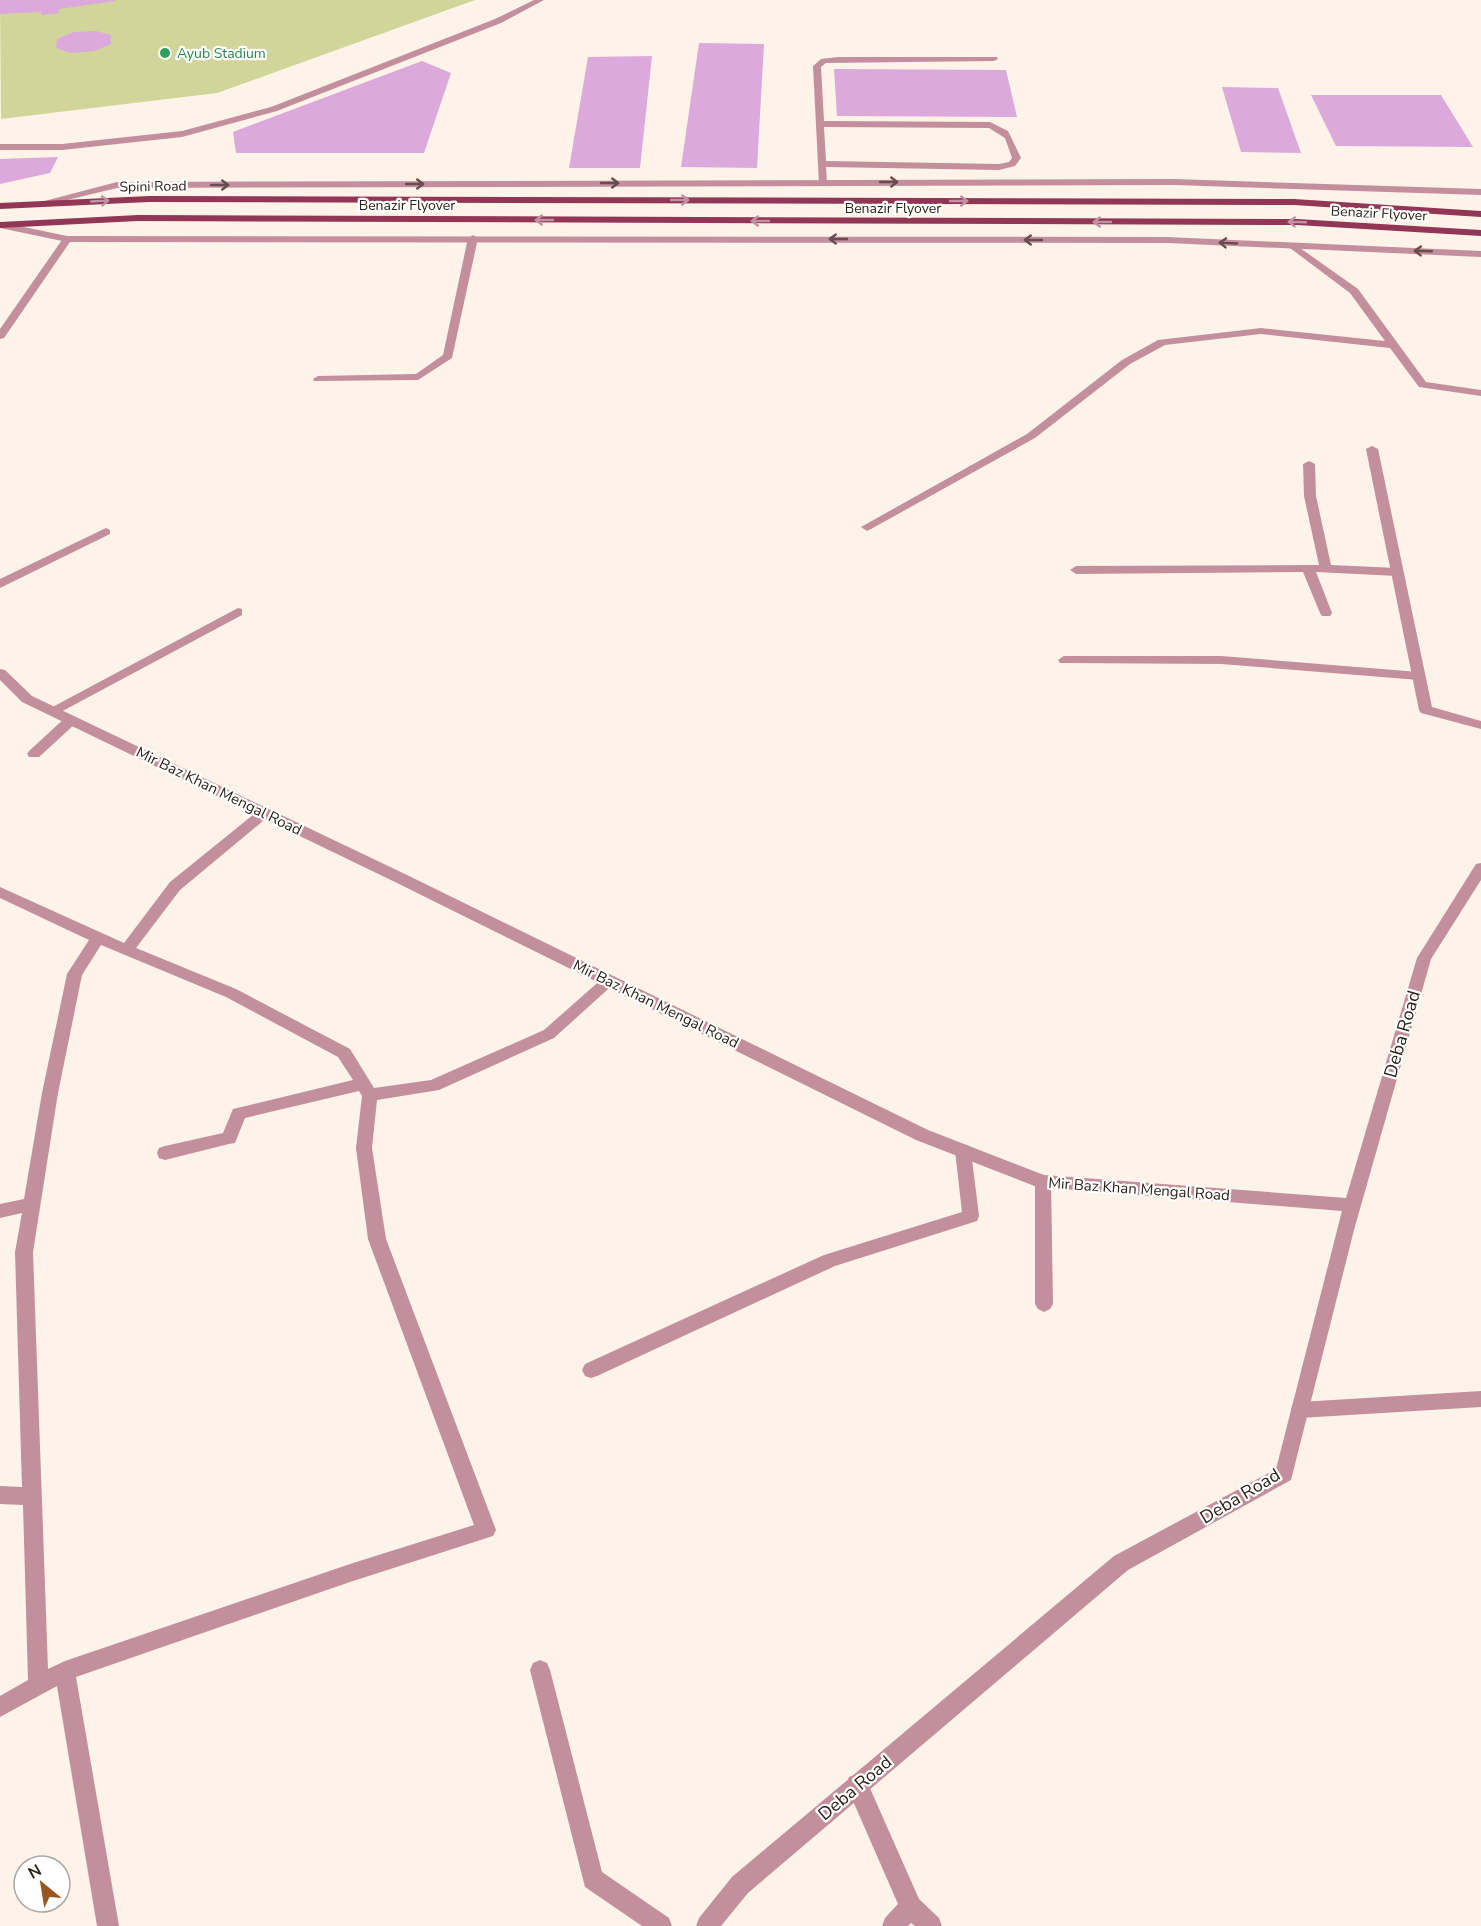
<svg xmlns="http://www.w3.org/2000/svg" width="1481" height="1926" viewBox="0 0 1481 1926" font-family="'Nunito Sans',sans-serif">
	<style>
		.green { fill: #d1d599 }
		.building { fill: #dba9db }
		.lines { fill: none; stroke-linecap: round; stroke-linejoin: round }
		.service { fill: #c48f9c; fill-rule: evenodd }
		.minor { fill: #c48f9c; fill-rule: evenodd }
		.primary { fill: #913655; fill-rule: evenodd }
		.oneway { stroke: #694e4d }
		.oneway2 { stroke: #c290a2 }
		.leisure-dot { fill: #2e9e5b; stroke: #fff; stroke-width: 2 }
		.labels { text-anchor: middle; stroke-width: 4.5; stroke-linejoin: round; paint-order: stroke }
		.far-leisure-label { font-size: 14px; fill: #27864d; stroke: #fff; text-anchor: start }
		.far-street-label { font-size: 14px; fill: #2c2319; stroke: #fff }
		.street-label { font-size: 15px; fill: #2c2319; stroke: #fff }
		.near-street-label { font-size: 18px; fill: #2c2319; stroke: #fff }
	</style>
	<rect width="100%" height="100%" fill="#fdf3e8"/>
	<polygon class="green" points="0,0 475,0 217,93 1,119"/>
	<g class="building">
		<polygon points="0,0 115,0 115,1 59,9 59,13 41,15 41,12 0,14"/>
		<polygon points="96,31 111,35 111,44 94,51 71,53 56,48 57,39 74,32"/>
		<polygon points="699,43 764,44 757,168 681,167"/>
		<polygon points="652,56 640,168 569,168 588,57"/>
		<polygon points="422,61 451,73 424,153 236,153 233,132"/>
		<polygon points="834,69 1006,70 1017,117 837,116"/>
		<polygon points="1222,87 1278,88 1301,153 1241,152"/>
		<polygon points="1311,95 1441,95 1473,147 1336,146"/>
		<polygon points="58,157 50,173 0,184 0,159"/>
	</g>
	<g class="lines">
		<g class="service">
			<path d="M838,57H997L998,59L994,61L826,63L821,67L824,121L990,122L1008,131L1021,158L1015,166L999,170L826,167L827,182L819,184L813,66L821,59ZM824,127L989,128L1005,138L1012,158L1009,162L999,164L826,161Z"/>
			<polygon points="473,235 478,238 452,358 418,380 314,381 313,379 318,376 416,374 443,355 468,238"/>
			<polygon points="64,237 72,239 4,338 0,339 0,329"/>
			<polygon points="1293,243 1358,289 1426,382 1481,390 1481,396 1419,387 1390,348 1261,334 1165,345 1130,364 1035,438 871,529 867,531 861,527 1027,434 1122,360 1158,340 1261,328 1385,341 1350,293 1290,248 1290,244"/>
			<polygon points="1309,461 1315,464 1316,496 1331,565 1397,568 1403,572 1397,576 1316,572 1332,613 1330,616 1322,616 1320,613 1303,572 1076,574 1070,570 1076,566 1319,565 1304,496 1303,464"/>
			<polygon points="106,528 110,530 110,534 0,588 0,579"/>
			<polygon points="238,608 242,609 242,615 57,714 52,715 45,711"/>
			<polygon points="1064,656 1221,656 1419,672 1425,676 1419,680 1221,664 1060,663 1058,660"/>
			<polygon points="71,716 78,720 76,723 39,757 29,757 27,754 29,751 66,717"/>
			<path d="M264,808L271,813L269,816L180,890L136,948L236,989L350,1049L374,1088L431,1080L544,1030L604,977L609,975L617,981L554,1038L439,1090L377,1100L372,1148L386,1239L496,1530L493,1536L350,1582L76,1677L119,1926H97L57,1686L0,1717V1696L28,1680L23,1505L0,1504V1486L22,1487L15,1252L22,1213L0,1218V1204L24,1199L42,1093L67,974L89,940L0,898V887L124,943L170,882L259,810ZM101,945L226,997L338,1057L353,1080L233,1109L223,1133L165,1146L159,1148L157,1153L159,1158L165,1160L229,1144L235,1143L245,1118L359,1091L362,1096L356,1148L368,1239L474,1525L350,1564L65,1661L48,1669L33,1252L58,1093L82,975Z"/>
			<polygon points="963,1144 969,1146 971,1151 979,1216 977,1221 835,1266 597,1376 591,1378 585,1376 582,1370 585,1364 824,1255 962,1212 955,1151 957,1146"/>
			<polygon points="1043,1175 1049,1177 1051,1182 1053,1304 1050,1309 1044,1312 1038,1309 1035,1304 1035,1182 1037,1177"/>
			<polygon points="1481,1391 1481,1407 1300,1418 1293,1416 1291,1410 1293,1404 1300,1402"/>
			<polygon points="540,1660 547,1663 550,1670 602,1872 669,1918 672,1926 642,1926 585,1887 530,1670 533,1663"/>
			<polygon points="857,1774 865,1777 919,1899 939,1918 942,1926 915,1926 911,1923 908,1926 882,1926 885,1918 898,1904 846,1785 849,1777"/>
		</g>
		<g class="minor">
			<polygon points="534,0 544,0 501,23 277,111 182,137 62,150 0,150 0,144 62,144 182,131 271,107 495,19"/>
			<polygon points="1174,179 1481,189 1481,195 1174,185 117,188 38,207 33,204 117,182"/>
			<polygon points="0,222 67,236 1167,237 1481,251 1481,257 1167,243 67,242 0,228"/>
			<polygon points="1372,446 1378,449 1432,707 1481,721 1481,729 1421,713 1419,710 1366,449"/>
			<polygon points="0,669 5,670 32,696 405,874 928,1130 1044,1175 1346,1198 1417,958 1476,864 1481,863 1481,880 1431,959 1354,1230 1291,1480 1128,1570 748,1893 721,1926 696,1926 699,1918 732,1877 1114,1556 1276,1469 1342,1211 1037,1187 916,1140 395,882 22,702 0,680"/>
		</g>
		<g class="primary">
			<polygon points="149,196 1294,199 1481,211 1481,217 1294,205 149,202 0,209 0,203"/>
			<polygon points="138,215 1297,219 1481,230 1481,236 1297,225 138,221 0,228 0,222"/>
		</g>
	</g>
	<defs><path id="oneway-shaft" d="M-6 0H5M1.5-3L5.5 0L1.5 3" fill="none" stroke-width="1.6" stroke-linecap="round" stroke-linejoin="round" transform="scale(1.5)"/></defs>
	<g class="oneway">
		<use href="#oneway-shaft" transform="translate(889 182)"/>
		<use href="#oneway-shaft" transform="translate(610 183)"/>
		<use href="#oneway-shaft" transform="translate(415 184)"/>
		<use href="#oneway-shaft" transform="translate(220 185)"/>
		<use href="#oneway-shaft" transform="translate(838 239) rotate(-180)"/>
		<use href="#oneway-shaft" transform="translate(1033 240) rotate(-180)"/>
		<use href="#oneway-shaft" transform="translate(1228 243) rotate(-177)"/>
		<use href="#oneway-shaft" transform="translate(1423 251) rotate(-178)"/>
	</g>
	<g class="oneway2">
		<use href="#oneway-shaft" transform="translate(680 200)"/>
		<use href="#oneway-shaft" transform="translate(100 201) rotate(-3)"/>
		<use href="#oneway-shaft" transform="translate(959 201)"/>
		<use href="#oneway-shaft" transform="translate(544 220) rotate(-180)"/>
		<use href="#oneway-shaft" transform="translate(760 221) rotate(-180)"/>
		<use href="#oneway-shaft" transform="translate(1102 222) rotate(180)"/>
		<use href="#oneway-shaft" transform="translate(1297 222) rotate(-178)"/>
	</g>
	<circle class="leisure-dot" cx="165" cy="53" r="6"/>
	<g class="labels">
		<g class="far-leisure-label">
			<text x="177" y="58">Ayub Stadium</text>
		</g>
		<g class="far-street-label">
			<text transform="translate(153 186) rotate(-1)" y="5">Spini Road</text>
			<text x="407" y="210">Benazir Flyover</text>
			<text x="893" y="213">Benazir Flyover</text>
			<text transform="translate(1379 213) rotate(3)" y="5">Benazir Flyover</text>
		</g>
		<g class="street-label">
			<text transform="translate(219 791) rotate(26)" y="5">Mir Baz Khan Mengal Road</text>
			<text transform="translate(656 1004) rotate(26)" y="5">Mir Baz Khan Mengal Road</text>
			<text transform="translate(1139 1189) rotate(4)" y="5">Mir Baz Khan Mengal Road</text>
		</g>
		<g class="near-street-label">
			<text transform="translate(1402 1034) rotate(-74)" y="6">Deba Road</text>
			<text transform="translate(1240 1496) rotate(-31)" y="6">Deba Road</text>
			<text transform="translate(855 1788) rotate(-40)" y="6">Deba Road</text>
		</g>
	</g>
	<g transform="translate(42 1884) rotate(330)"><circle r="28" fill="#ffffff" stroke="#aba7a3" stroke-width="1.5"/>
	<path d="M0-4.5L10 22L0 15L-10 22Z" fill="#975622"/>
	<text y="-9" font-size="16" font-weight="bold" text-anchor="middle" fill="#2c2319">N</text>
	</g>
</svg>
